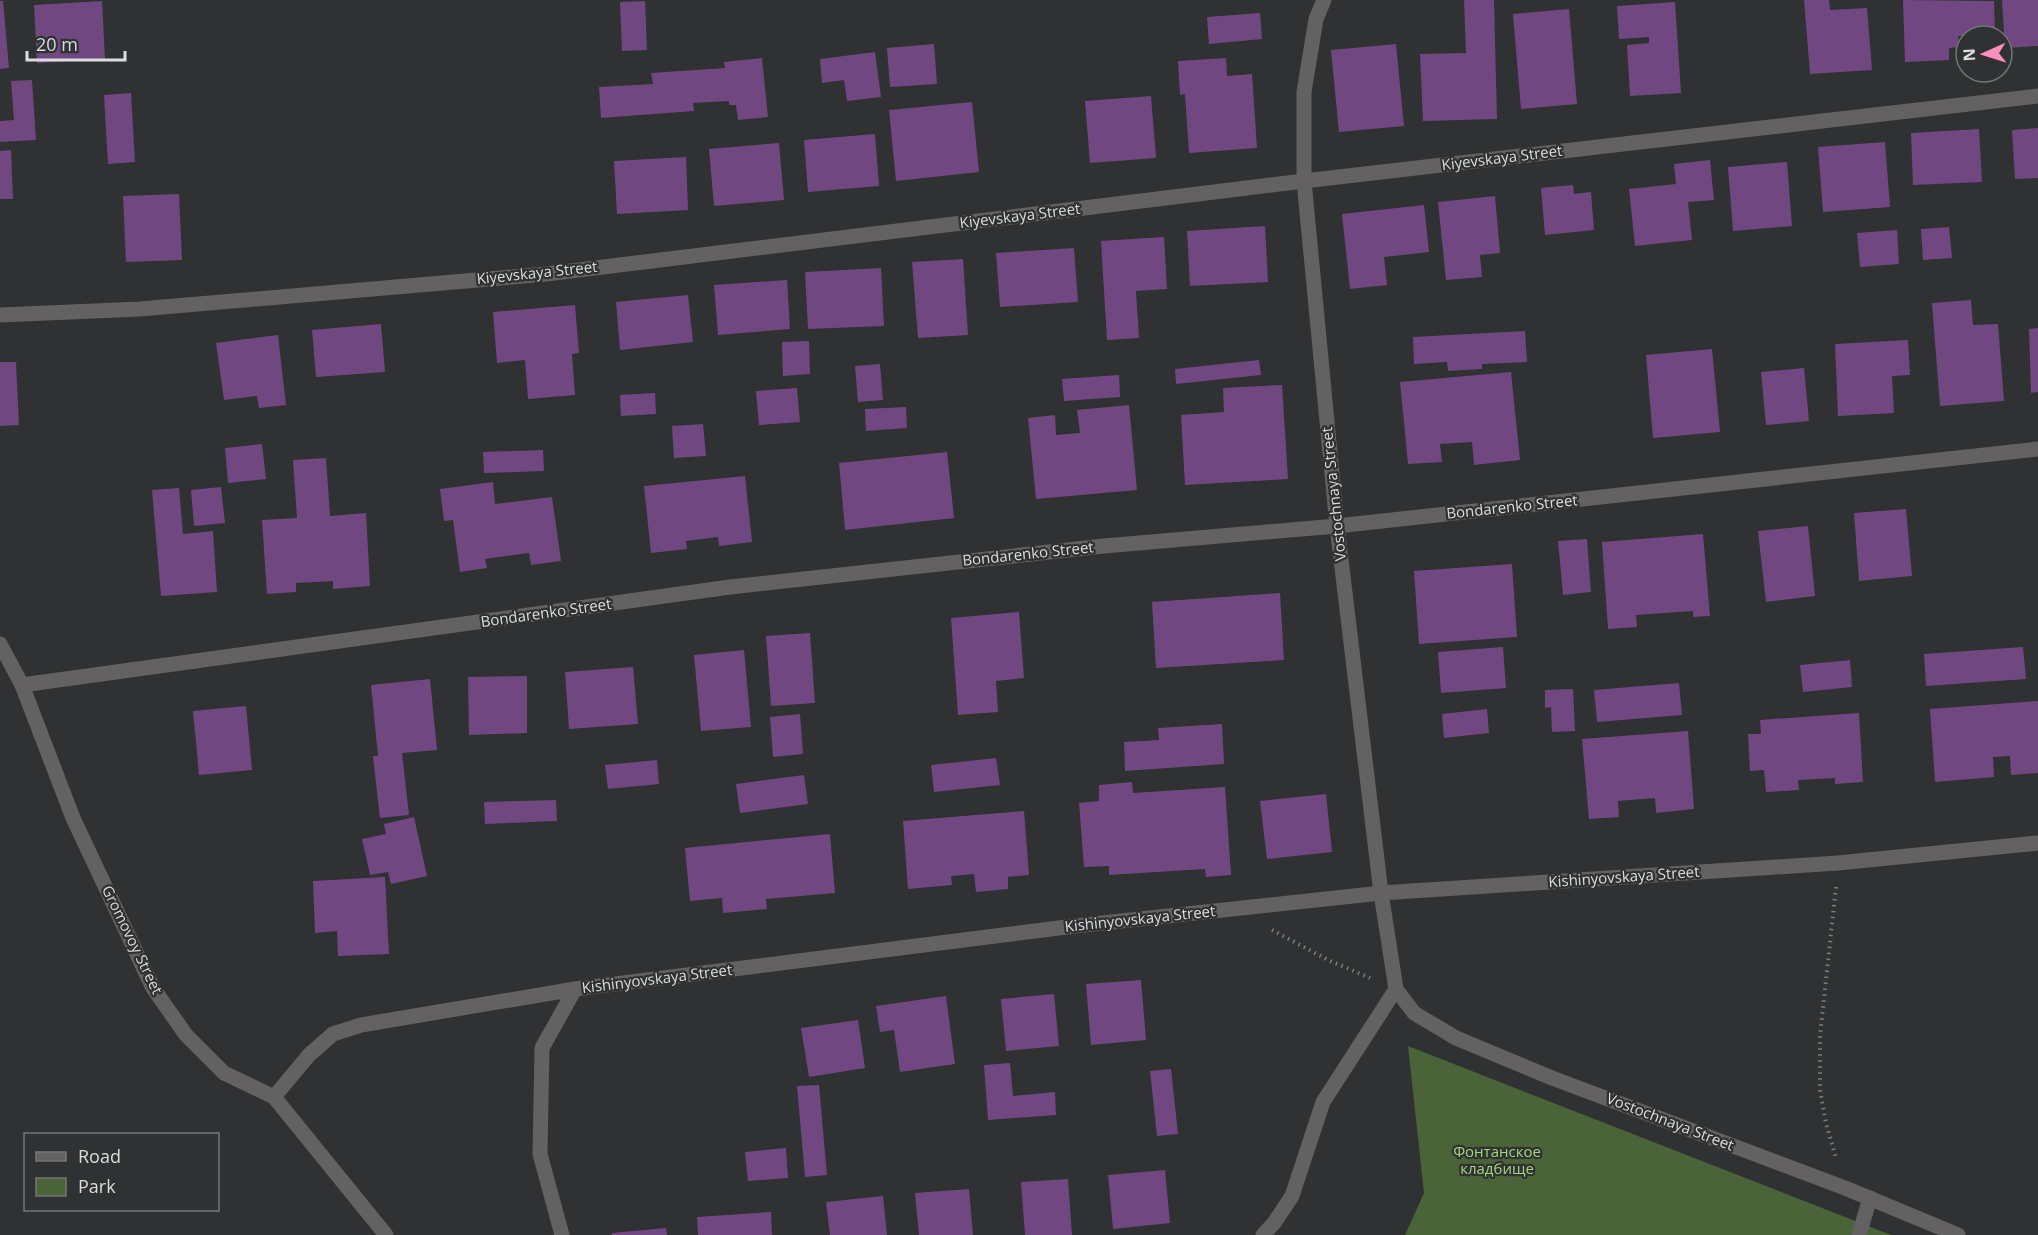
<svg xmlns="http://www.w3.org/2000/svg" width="2038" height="1235" viewBox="0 0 2038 1235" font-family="'Open Sans',sans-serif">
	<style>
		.green { fill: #4a6338 }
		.building { fill: #714782 }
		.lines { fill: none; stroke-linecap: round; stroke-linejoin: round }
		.path { stroke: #7c7d7e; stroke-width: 4; stroke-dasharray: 1.5 4.5; stroke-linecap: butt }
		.service { stroke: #636162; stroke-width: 15 }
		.minor { stroke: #636162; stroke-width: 15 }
		.labels { text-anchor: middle; stroke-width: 4.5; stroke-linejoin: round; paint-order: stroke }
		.street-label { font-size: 15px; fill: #dcddde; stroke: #2f3132 }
		.park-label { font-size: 15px; fill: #a2d87c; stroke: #2f3132 }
	</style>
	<rect width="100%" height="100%" fill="#2f3132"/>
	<polygon class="green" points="1408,1046 1891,1235 1405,1235 1424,1193"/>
	<g class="building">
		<polygon points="1464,0 1494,0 1497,119 1423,121 1420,54 1466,53"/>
		<polygon points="1804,0 1829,0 1830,10 1867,8 1872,70 1810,74"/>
		<polygon points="1903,0 1994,1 1995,36 1958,36 1959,47 1949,48 1949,60 1905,62"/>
		<polygon points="2002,0 2038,0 2038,46 2005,48"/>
		<polygon points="0,1 3,1 9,68 0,69"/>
		<polygon points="102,1 105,59 37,63 34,5"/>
		<polygon points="645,1 647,50 622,51 620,2"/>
		<polygon points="1675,2 1681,93 1630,96 1627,45 1649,43 1649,37 1619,39 1617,6"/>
		<polygon points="1569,9 1577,104 1521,109 1513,14"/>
		<polygon points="1260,13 1262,39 1209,44 1207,17"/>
		<polygon points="934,44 937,84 890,87 887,48"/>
		<polygon points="1396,44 1404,126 1339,132 1331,50"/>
		<polygon points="875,52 881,97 847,101 844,80 822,83 820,59"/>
		<polygon points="762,58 768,117 738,120 736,105 729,105 729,101 693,103 694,111 601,118 599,87 653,84 651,73 725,68 724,62"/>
		<polygon points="1226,58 1227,76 1252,74 1257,148 1189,153 1185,94 1180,95 1178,61"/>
		<polygon points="32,80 36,140 0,142 0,121 14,120 11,81"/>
		<polygon points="131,93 135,162 108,164 104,95"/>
		<polygon points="1151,96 1156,158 1090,163 1085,101"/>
		<polygon points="972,102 979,172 896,181 889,110"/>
		<polygon points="2038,128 2038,178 2015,179 2012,130"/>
		<polygon points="1979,129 1982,182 1913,185 1911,133"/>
		<polygon points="875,134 879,186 808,192 804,140"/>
		<polygon points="1885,142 1890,207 1823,212 1818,147"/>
		<polygon points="779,143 784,200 714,206 709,149"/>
		<polygon points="11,150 13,199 0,199 0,151"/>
		<polygon points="686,157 688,210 617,214 614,161"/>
		<polygon points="1710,160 1714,200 1688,202 1692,240 1635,246 1629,189 1676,184 1674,164"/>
		<polygon points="1787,162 1792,226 1733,231 1728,167"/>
		<polygon points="1573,185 1574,194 1591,192 1594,230 1545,235 1541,188"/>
		<polygon points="179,194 182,260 126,262 123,196"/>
		<polygon points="1495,196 1500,253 1480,255 1482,277 1446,280 1438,202"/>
		<polygon points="1424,205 1429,252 1384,257 1387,285 1350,289 1342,214"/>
		<polygon points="1265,226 1268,282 1190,286 1187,231"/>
		<polygon points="1949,227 1952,258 1923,260 1921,229"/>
		<polygon points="1897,230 1899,264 1860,267 1857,233"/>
		<polygon points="1164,237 1167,289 1136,291 1139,338 1107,340 1101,241"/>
		<polygon points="1074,248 1078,302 1000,307 996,253"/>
		<polygon points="963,259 968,335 918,338 912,262"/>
		<polygon points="881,268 884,326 808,329 805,272"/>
		<polygon points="787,280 790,329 718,335 714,285"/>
		<polygon points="688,295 693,342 620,350 616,302"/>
		<polygon points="1971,300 1973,325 1998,324 2004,401 1940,406 1932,303"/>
		<polygon points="575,305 579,353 572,354 575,395 528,399 525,360 497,363 493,312"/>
		<polygon points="381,324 385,372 316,377 312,330"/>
		<polygon points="2038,328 2038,392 2031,393 2029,329"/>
		<polygon points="1525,331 1527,362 1482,364 1482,369 1448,371 1447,362 1414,364 1413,337"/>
		<polygon points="278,335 286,405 259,408 257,396 224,400 216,343"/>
		<polygon points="1908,340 1910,375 1892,376 1894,413 1838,416 1835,344"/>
		<polygon points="809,341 810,374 783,376 782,342"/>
		<polygon points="1712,349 1720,432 1653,438 1646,355"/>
		<polygon points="1259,360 1261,375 1176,384 1175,369"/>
		<polygon points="0,362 16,362 19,425 0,426"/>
		<polygon points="880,364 883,400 858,402 855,366"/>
		<polygon points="1804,368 1809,421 1766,425 1761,372"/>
		<polygon points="1511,372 1520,460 1474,465 1472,442 1440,444 1442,462 1408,464 1400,382"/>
		<polygon points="1119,375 1120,397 1064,401 1062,379"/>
		<polygon points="1282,385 1288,479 1185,485 1181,415 1224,412 1223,388"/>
		<polygon points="797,388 800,422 759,425 756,391"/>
		<polygon points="655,393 656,414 621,416 620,395"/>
		<polygon points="1129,405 1137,490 1036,499 1028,418 1055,415 1056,435 1080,433 1077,410"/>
		<polygon points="906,407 907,428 866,431 865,409"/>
		<polygon points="703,424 706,456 674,458 672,426"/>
		<polygon points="262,444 266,479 228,483 225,448"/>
		<polygon points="543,450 544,471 484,473 483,452"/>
		<polygon points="947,452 954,518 845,530 839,463"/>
		<polygon points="326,458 330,516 366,513 370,586 333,589 333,581 296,583 296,592 267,594 262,520 297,518 293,460"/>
		<polygon points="745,476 752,542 719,546 718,537 686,541 687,549 651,553 644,486"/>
		<polygon points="493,482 495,504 552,497 561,561 531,565 529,553 485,559 487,568 460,572 453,520 444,521 440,489"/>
		<polygon points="221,487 225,523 194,526 191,490"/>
		<polygon points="179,488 183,534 213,531 217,592 161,596 152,490"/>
		<polygon points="1906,509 1912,576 1859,581 1854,513"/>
		<polygon points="1808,526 1815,596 1766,602 1758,531"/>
		<polygon points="1703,534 1710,616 1693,617 1693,611 1636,615 1637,627 1608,629 1602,542"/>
		<polygon points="1587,539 1591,592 1563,595 1558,541"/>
		<polygon points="1512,564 1517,637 1419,644 1414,571"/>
		<polygon points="1280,593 1284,660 1156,668 1152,602"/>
		<polygon points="1019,612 1024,678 996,681 998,712 958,715 951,618"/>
		<polygon points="810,633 815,703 771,706 766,636"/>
		<polygon points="1503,647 1506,688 1441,693 1438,652"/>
		<polygon points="2023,647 2026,679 1926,686 1924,654"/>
		<polygon points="744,650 751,727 701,731 694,655"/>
		<polygon points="1850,660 1852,687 1803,692 1800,665"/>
		<polygon points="633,667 638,724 569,729 565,672"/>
		<polygon points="527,676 527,733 469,735 468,677"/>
		<polygon points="430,679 437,750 402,753 409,815 380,818 373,756 378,756 371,685"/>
		<polygon points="1679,683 1682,715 1597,722 1594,690"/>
		<polygon points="1573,689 1575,731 1552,732 1551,707 1545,708 1545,690"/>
		<polygon points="2038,701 2038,773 2011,775 2010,756 1993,757 1994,777 1935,782 1930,709"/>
		<polygon points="246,706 252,770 199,775 193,711"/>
		<polygon points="1487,709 1489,733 1444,738 1442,714"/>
		<polygon points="1859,713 1863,782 1835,784 1835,778 1798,780 1799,790 1766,792 1764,770 1750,771 1748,734 1761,734 1760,720"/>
		<polygon points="800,714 803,754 773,757 770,717"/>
		<polygon points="1222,724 1224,764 1125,771 1124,742 1159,740 1158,728"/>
		<polygon points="1688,731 1694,809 1656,813 1655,798 1618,801 1619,817 1589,819 1582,739"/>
		<polygon points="996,758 1000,785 934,792 931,765"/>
		<polygon points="657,760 659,784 608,789 605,765"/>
		<polygon points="804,775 808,804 740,813 736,784"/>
		<polygon points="1132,782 1133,793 1225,787 1231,875 1206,877 1205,869 1109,875 1109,866 1084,867 1079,803 1099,801 1099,785"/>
		<polygon points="1326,794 1332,852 1267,859 1260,801"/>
		<polygon points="556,800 557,821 485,824 484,802"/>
		<polygon points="1024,811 1029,875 1008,877 1008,889 976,892 974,874 951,876 952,885 908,889 903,821"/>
		<polygon points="414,817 427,876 391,884 388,872 370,875 362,839 386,834 384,824"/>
		<polygon points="830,834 835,893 766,899 767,909 723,913 722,898 690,901 685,848"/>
		<polygon points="385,877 389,954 338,956 337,931 315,933 313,881"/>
		<polygon points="1141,980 1146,1040 1091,1045 1086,984"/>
		<polygon points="1054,994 1059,1046 1006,1051 1001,999"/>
		<polygon points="946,996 955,1064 900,1072 894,1030 880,1032 876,1006"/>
		<polygon points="858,1020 865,1068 809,1077 801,1028"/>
		<polygon points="1010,1063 1013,1096 1055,1092 1056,1115 988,1120 984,1065"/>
		<polygon points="1171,1069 1178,1134 1157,1136 1150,1071"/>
		<polygon points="819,1085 827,1175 805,1177 797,1086"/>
		<polygon points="786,1148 788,1178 748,1181 745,1152"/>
		<polygon points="1165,1170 1170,1223 1113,1229 1108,1175"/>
		<polygon points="1068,1179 1072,1235 1025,1235 1021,1182"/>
		<polygon points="969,1189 973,1235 919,1235 915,1193"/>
		<polygon points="883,1196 887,1235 830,1235 826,1202"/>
		<polygon points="771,1212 772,1235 698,1235 697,1217"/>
		<polygon points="666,1228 667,1235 612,1235 612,1233"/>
	</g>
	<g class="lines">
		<g class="path">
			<polyline points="1836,887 1820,1036 1820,1090 1826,1123 1836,1158"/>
			<polyline points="1272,930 1328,960 1370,978"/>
		</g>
		<polyline class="service" points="1859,1235 1870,1198"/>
		<g class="minor">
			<polyline points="1324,0 1316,19 1304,92 1304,181 1337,526 1381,893 1396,989 1414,1013 1456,1038 1552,1078 1845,1188 1958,1235"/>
			<polyline points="0,315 140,309 546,274 1304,181 2038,96"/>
			<polyline points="0,644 22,685 73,818 153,988 186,1035 224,1073 274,1097 386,1235"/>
			<polyline points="22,685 730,587 1104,546 1337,526 2038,449"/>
			<polyline points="274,1097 309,1055 333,1034 361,1025 575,989 1075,926 1381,893 1838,863 2038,843"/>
			<polyline points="562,1235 540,1154 542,1048 575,989"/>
			<polyline points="1263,1235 1274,1223 1292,1196 1323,1102 1396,989"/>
		</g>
	</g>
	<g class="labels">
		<g class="street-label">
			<text transform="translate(1502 158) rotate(-7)" y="5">Kiyevskaya Street</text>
			<text transform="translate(1020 216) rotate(-7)" y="5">Kiyevskaya Street</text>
			<text transform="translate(537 273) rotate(-6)" y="5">Kiyevskaya Street</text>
			<text transform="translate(1334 494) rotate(-96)" y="5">Vostochnaya Street</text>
			<text transform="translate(1512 507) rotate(-6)" y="5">Bondarenko Street</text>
			<text transform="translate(1028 554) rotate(-6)" y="5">Bondarenko Street</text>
			<text transform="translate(546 613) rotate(-8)" y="5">Bondarenko Street</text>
			<text transform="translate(1624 877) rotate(-4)" y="5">Kishinyovskaya Street</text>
			<text transform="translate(1140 919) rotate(-6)" y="5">Kishinyovskaya Street</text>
			<text transform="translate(132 940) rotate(64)" y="5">Gromovoy Street</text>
			<text transform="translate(657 979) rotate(-7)" y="5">Kishinyovskaya Street</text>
			<text transform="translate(1670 1122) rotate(21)" y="5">Vostochnaya Street</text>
		</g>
		<g class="park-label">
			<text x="1497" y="1157">Фонтанское<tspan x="1497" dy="17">кладбище</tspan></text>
		</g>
	</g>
	<rect x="24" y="1133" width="195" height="78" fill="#2f3132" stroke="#747677" stroke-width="1.5"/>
	<rect x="36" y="1152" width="30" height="9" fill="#636162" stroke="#747677" stroke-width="1.5"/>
	<text x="78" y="1163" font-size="18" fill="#dcddde">Road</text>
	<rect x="36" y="1178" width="30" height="18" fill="#4a6338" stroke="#747677" stroke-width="1.5"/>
	<text x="78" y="1193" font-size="18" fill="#dcddde">Park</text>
	<g transform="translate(1984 54) rotate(267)"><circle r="28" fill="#2f3132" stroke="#747677" stroke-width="1.5"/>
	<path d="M0-4.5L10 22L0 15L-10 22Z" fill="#fe8ebe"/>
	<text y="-9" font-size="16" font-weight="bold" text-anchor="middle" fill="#dcddde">N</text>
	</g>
	<path d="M27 51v9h98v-9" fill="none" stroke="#dcddde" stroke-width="3"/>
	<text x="36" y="51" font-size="18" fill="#dcddde" stroke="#2f3132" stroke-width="4.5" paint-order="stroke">20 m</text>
</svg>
